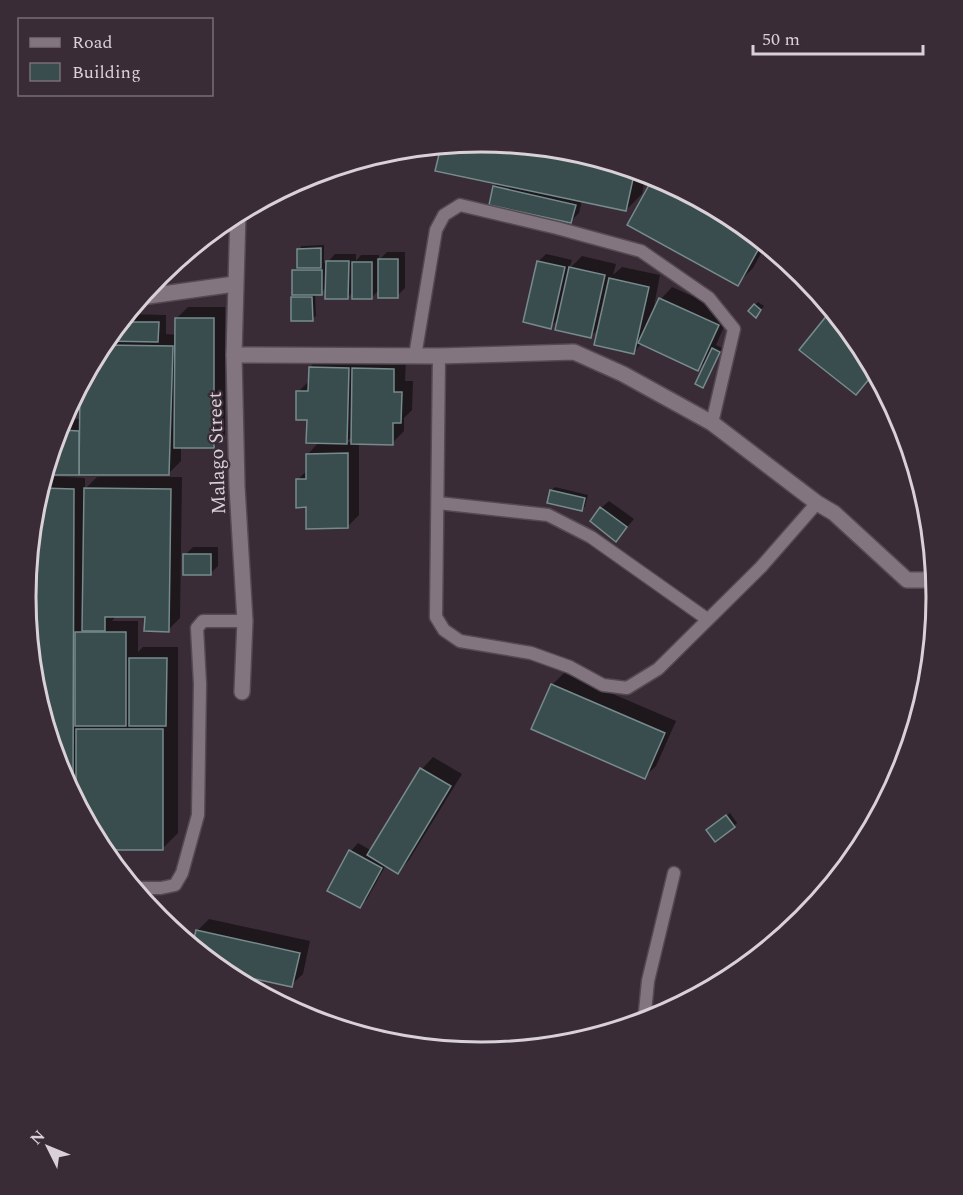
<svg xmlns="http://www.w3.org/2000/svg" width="963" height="1195" viewBox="0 0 963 1195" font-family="Spectral,serif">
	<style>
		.shadow { fill: #0007; fill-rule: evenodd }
		.building { fill: #394c4e; stroke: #768b8d; stroke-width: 1.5 }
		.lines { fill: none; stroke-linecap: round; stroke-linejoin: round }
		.service-casing { stroke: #544a52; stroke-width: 15 }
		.minor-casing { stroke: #544a52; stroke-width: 18 }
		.service { stroke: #837580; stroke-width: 12 }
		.minor { stroke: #837580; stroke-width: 15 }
		.labels { text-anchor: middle; stroke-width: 4.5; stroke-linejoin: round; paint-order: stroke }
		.street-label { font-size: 20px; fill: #d9d1d7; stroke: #392c36 }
		.rim { fill: none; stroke: #d9d1d7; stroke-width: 3 }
	</style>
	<rect width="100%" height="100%" fill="#392c36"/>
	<g class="shadow">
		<polygon points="482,142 571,150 646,173 642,194 626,210 582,200 579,213 571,221 494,187 498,183 437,170 442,145"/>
		<polygon points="656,176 735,219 766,244 753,268 737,284 629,224"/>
		<polygon points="324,245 324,263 327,263 335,254 356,254 356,261 361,255 379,255 379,260 387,252 405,252 405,288 397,296 379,290 371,298 354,291 347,298 327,287 321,293 315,293 316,316 312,319 292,298 297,294 294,271 299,265 299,249 302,246"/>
		<polygon points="546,254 572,260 569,269 582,256 616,264 613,275 622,267 660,275 652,317 661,299 672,287 730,313 716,345 722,348 706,382 703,386 708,359 698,369 642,343 634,352 599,328 591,336 559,318 550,327 538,262"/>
		<polygon points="758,302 764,306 759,312 755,305"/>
		<polygon points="188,307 225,307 225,435 213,447 181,447 181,461 169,473 46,474 46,476 85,478 85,489 97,477 182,477 180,618 168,630 146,616 116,616 112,621 138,621 138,652 143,647 178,647 178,833 162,849 101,849 77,804 77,784 72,789 72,794 60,772 34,686 26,597 34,508 60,423 73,399 73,419 81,419 81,384 103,344 127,314 166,315 166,334 176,335 176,319"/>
		<polygon points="861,344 876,373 856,393"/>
		<path d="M322,355L406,357L405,381H413L412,410L404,418V431L392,443H359V515L347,527L307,506L297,480L308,470V454L320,441L308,418L298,392L310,380V367ZM353,436L352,442H346Z"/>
		<polygon points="555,487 588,495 585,506 582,510 552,490"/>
		<polygon points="609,501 634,519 616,540 601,508"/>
		<polygon points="193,547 218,547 218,566 211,573 185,555"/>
		<polygon points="564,673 676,721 656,766 644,777 552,685"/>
		<polygon points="433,757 462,774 409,860 398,872 386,865 367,899 359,907 351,851 358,843 372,851 422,769"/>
		<polygon points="730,813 737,823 734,826 711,826"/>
		<polygon points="209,919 310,941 303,974 291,985 198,930"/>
	</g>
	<g class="building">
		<polygon points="482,142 571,150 635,170 626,211 435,171 441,146"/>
		<polygon points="324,171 308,183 304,178 307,176"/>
		<polygon points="654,176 735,219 763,241 738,286 627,225"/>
		<polygon points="493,186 576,205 571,223 489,205"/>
		<polygon points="321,248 321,268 297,268 297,249"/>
		<rect x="378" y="259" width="20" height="39"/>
		<polygon points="326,261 349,261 348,299 325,299"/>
		<polygon points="537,261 565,267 551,329 523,322"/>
		<rect x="352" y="262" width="20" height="37"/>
		<polygon points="569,267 605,275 591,338 555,330"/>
		<rect x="292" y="270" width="30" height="25"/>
		<polygon points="609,278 649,287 634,354 594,345"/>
		<polygon points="291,297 312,297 313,321 291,321"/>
		<polygon points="659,298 719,325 698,371 638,343"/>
		<polygon points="754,304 761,310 756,318 748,311"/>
		<polygon points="832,309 861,344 875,372 856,395 799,350"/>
		<polygon points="175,318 214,318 214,448 174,448"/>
		<polygon points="121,322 159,322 158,342 105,341"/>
		<polygon points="102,345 173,346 169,475 79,475 80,387"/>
		<polygon points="712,348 720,352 703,388 695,384"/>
		<polygon points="309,367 349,368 347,444 306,443 307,420 296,420 296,391 308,391"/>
		<polygon points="352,368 394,369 394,392 402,392 401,423 393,423 393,445 351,444"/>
		<polygon points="62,420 61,430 79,431 79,475 44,475"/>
		<polygon points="348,453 348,528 306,529 306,507 296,508 296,479 306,479 306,454"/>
		<polygon points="41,488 74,489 73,790 70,790 60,772 34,686 26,597 34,508"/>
		<polygon points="84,488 171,489 169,632 144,631 145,617 105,617 105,631 82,631"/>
		<polygon points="550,490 585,498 582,511 547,503"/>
		<polygon points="600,507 627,527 616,542 590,521"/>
		<rect x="183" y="554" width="28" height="21"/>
		<rect x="75" y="632" width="51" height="94"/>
		<polygon points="129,658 167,658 166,726 129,726"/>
		<polygon points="551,684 665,733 645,779 531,729"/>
		<polygon points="76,729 163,729 163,850 102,850 76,801"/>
		<polygon points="420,768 451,786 398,874 367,855"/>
		<polygon points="726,815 735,827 715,842 706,830"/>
		<polygon points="349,850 382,868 360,908 327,891"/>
		<polygon points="196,930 300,953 292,987 222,972 192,947"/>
	</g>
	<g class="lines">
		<g class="service-casing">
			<g id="service">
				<polyline points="415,356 436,230 444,215 460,205 557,228 641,251 709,298 734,329 712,423"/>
				<polyline points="439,356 436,617 444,630 460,641 531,653 570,667 603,685 627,688 658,669 761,567 817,503"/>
				<polyline points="438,503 548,515 591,537 707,619"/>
				<polyline points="133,888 161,888 175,885 182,873 198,815 200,684 197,628 203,621 245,621"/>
				<polyline points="644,1022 648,981 674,873"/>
			</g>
		</g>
		<g class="minor-casing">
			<g id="minor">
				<polyline points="238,213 234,355 237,487 245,621 242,692"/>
				<polyline points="141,297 235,284"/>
				<polyline points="234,355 439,356 574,352 623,374 712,423 817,503 834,513 907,580 925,580 935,574"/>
			</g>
		</g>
		<use href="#service" class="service"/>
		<use href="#minor" class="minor"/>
	</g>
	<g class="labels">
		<g class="street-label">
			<text transform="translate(216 453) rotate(-92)" y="7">Malago Street</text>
		</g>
	</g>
	<path d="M0 0H963V1195H0ZM36 597a445 445 0 1 1 890 0a445 445 0 1 1-890 0Z" fill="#392c36" fill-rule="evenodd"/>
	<path class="rim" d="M36 597a445 445 0 1 1 890 0a445 445 0 1 1-890 0Z"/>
	<rect x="18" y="18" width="195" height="78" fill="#392c36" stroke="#796e76" stroke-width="1.5"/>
	<rect x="30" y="38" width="30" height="9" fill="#837580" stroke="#796e76" stroke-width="1.5"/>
	<text x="72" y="48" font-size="18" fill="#d9d1d7">Road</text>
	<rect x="30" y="63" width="30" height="18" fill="#394c4e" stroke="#796e76" stroke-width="1.5"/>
	<text x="72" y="78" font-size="18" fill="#d9d1d7">Building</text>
	<g transform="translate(48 1147) rotate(313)" stroke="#392c36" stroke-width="4.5" paint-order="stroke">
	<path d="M0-4.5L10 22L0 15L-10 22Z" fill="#d9d1d7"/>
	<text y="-9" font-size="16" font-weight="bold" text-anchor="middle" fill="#d9d1d7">N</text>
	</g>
	<path d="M753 45v9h170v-9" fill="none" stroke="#d9d1d7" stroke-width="3"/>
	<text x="762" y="45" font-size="18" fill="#d9d1d7" stroke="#392c36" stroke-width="4.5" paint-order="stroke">50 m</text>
</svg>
